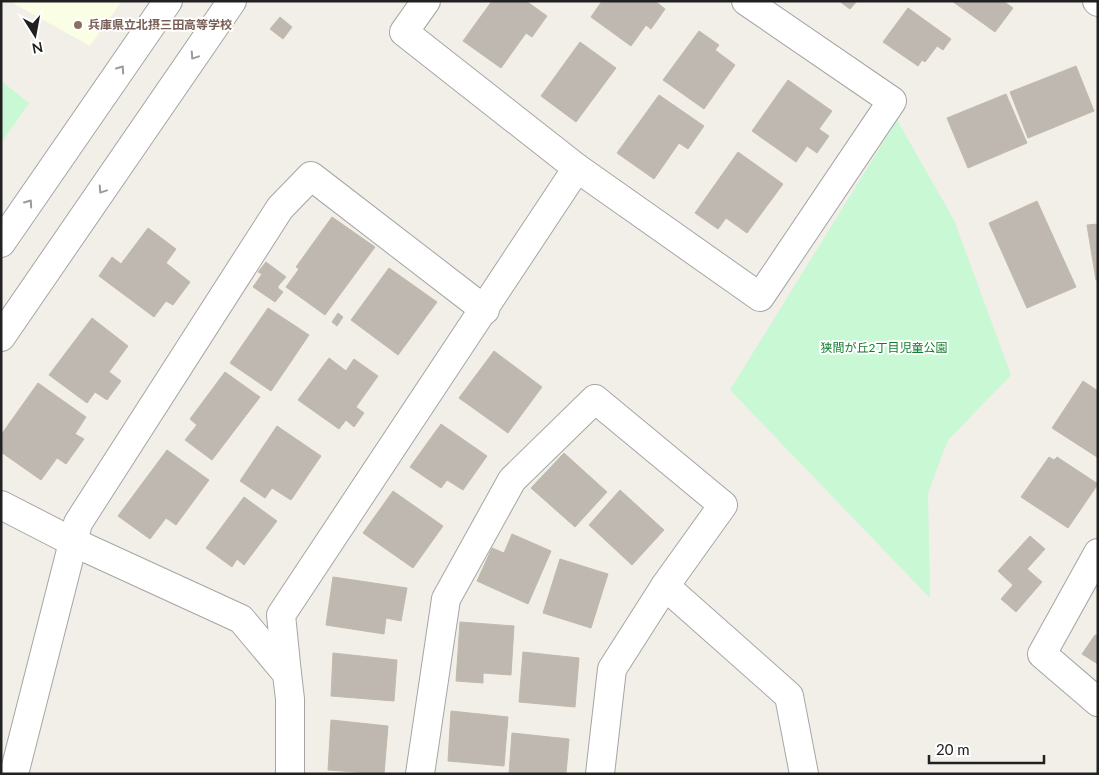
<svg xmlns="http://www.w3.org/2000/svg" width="1099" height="775" viewBox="0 0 1099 775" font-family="Lato,'Noto Sans JP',sans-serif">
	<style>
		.education { fill: #fafee4 }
		.park { fill: #c8f8d4 }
		.building { fill: #beb8b1; stroke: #c2b9aa }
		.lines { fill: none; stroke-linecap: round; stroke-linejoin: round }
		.minor-casing { stroke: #a5a5a5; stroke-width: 30 }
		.tertiary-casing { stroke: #a5a5a5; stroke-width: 30 }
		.minor { stroke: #fff; stroke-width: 28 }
		.tertiary { stroke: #fff; stroke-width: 28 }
		.oneway { stroke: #9b9b9b }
		.education-dot { fill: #8d6e63; stroke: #fff; stroke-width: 2 }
		.labels { text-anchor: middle; stroke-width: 4; stroke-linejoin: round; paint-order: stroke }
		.education-label { font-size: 12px; font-weight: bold; fill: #785e54; stroke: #fff; text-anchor: start }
		.park-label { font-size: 12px; fill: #107e2c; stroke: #fff }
	</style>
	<rect width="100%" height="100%" fill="#f1efe8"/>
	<polygon class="education" points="1,1 122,1 90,46 11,2 1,3"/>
	<g class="park">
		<polygon points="1,81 29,103 1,143"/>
		<polygon points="897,120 954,220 1011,375 948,440 928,493 930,598 730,390"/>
	</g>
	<g class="building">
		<polygon points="526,1 547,16 532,37 526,33 501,68 463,41 492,1"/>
		<polygon points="602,1 655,1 665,9 651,29 646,25 631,46 591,17"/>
		<polygon points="839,1 857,1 850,9"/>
		<polygon points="952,1 1003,1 1013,8 995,32"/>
		<polygon points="908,8 951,39 943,50 937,46 925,62 922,60 918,66 883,42"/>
		<polygon points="280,17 292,27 283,39 270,29"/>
		<polygon points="699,31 719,45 715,50 735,65 704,109 663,80"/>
		<polygon points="580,42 616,68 576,122 541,96"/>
		<polygon points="1076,66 1094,111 1028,138 1010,92"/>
		<polygon points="788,80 832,111 819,129 829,136 817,153 807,146 796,162 752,131"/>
		<polygon points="1006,94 1027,143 968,168 947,118"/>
		<polygon points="659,95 704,126 688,149 679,143 654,179 617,153"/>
		<polygon points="738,152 783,184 747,233 726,218 718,229 695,213"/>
		<polygon points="1037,201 1076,287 1027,308 989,223"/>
		<polygon points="332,217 375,247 325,315 286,287 299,269 296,267"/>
		<polygon points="1098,224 1098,280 1096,280 1087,225"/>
		<polygon points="148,228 176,249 166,263 190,282 173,305 166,301 154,317 99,276 112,257 121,264"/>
		<polygon points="266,262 286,277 278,286 278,288 283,292 275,302 253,287 262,274 258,272"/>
		<polygon points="389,268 437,302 398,355 351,320"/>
		<polygon points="268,308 309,335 271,391 230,363"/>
		<polygon points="338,313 343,317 337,326 332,322"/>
		<polygon points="92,318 128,346 109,372 121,381 107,400 95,392 87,403 49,375"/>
		<polygon points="494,351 542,387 508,433 459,398"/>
		<polygon points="329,358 346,371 354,359 378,376 356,407 364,413 354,427 346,420 339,429 298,400"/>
		<polygon points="225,372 260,397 212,460 185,440 197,425 190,419"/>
		<polygon points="1083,381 1098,391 1097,457 1052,428"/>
		<polygon points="38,383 86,417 75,434 84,439 66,464 57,458 41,480 1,452 1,435"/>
		<polygon points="441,424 487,456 463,490 447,480 441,488 410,467"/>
		<polygon points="277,426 321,456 291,500 272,488 265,498 240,481"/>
		<polygon points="167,450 209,480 176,525 166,518 150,539 118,516"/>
		<polygon points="564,453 607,492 575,527 531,488"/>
		<polygon points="1049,457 1054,460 1057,457 1098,484 1068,528 1021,497"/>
		<polygon points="620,490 664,530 632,565 589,525"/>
		<polygon points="393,491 443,526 413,568 363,533"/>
		<polygon points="244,497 277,521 244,565 237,559 232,567 206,548"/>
		<polygon points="512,534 551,551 528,604 477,581 492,548 504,553"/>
		<polygon points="1030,536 1045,549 1027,569 1042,582 1016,612 1001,599 1013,585 998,571"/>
		<polygon points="560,559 608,574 591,628 543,613"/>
		<polygon points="333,577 407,588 401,621 386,618 384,634 326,625"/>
		<polygon points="460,622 514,626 511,675 483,673 483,683 456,681"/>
		<polygon points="1095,635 1098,636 1098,664 1082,654"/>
		<polygon points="523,652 579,658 575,707 519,702"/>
		<polygon points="333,653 397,660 394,701 331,696"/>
		<polygon points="451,711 508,717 504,766 448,761"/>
		<polygon points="331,720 388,726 384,774 328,770"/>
		<polygon points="512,733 569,739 566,774 509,774"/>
	</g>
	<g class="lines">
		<g class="minor-casing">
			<g id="minor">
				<polyline points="426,1 404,32 577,168 760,297 892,101 746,1"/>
				<polyline points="1097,1 1098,2"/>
				<polyline points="1098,553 1042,654 1098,702"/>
				<polyline points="665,586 789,696 804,774"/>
				<polyline points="287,674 281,615 577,168"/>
				<polyline points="14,774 78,523 280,208 311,176 485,310"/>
				<polyline points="420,774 446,599 512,480 595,399 723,505 665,586 612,669 600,774"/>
			</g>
		</g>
		<g class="tertiary-casing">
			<g id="tertiary">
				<polyline points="1,243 168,1"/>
				<polyline points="1,337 232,1"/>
				<polyline points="1,505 73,542 241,619 287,674 290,699 290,774"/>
			</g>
		</g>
		<use href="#minor" class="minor"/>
		<use href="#tertiary" class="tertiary"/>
	</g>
	<defs><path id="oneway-chevron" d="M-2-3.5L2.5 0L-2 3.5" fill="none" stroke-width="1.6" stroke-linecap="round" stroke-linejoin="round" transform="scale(1.25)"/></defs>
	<g class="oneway">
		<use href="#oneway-chevron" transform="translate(194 56) rotate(124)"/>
		<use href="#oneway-chevron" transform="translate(121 69) rotate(-55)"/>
		<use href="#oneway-chevron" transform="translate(102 190) rotate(124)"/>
		<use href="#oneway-chevron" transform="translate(29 203) rotate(-55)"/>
	</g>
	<circle class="education-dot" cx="78" cy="25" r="5"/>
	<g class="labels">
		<g class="education-label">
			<text x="88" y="29">兵庫県立北摂三田高等学校</text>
		</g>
		<g class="park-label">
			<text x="884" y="352">狭間が丘2丁目児童公園</text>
		</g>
	</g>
	<rect width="1099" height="775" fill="none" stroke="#212121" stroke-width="5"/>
	<g transform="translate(35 35) rotate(169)" stroke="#ffffff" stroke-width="4" paint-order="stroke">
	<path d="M0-4L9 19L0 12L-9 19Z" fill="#212121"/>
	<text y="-8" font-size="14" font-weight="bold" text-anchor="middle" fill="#212121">N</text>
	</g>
	<path d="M929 755v8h115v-8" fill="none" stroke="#212121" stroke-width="2.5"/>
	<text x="936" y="755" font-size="15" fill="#212121" stroke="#ffffff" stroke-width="4" paint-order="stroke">20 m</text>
</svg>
